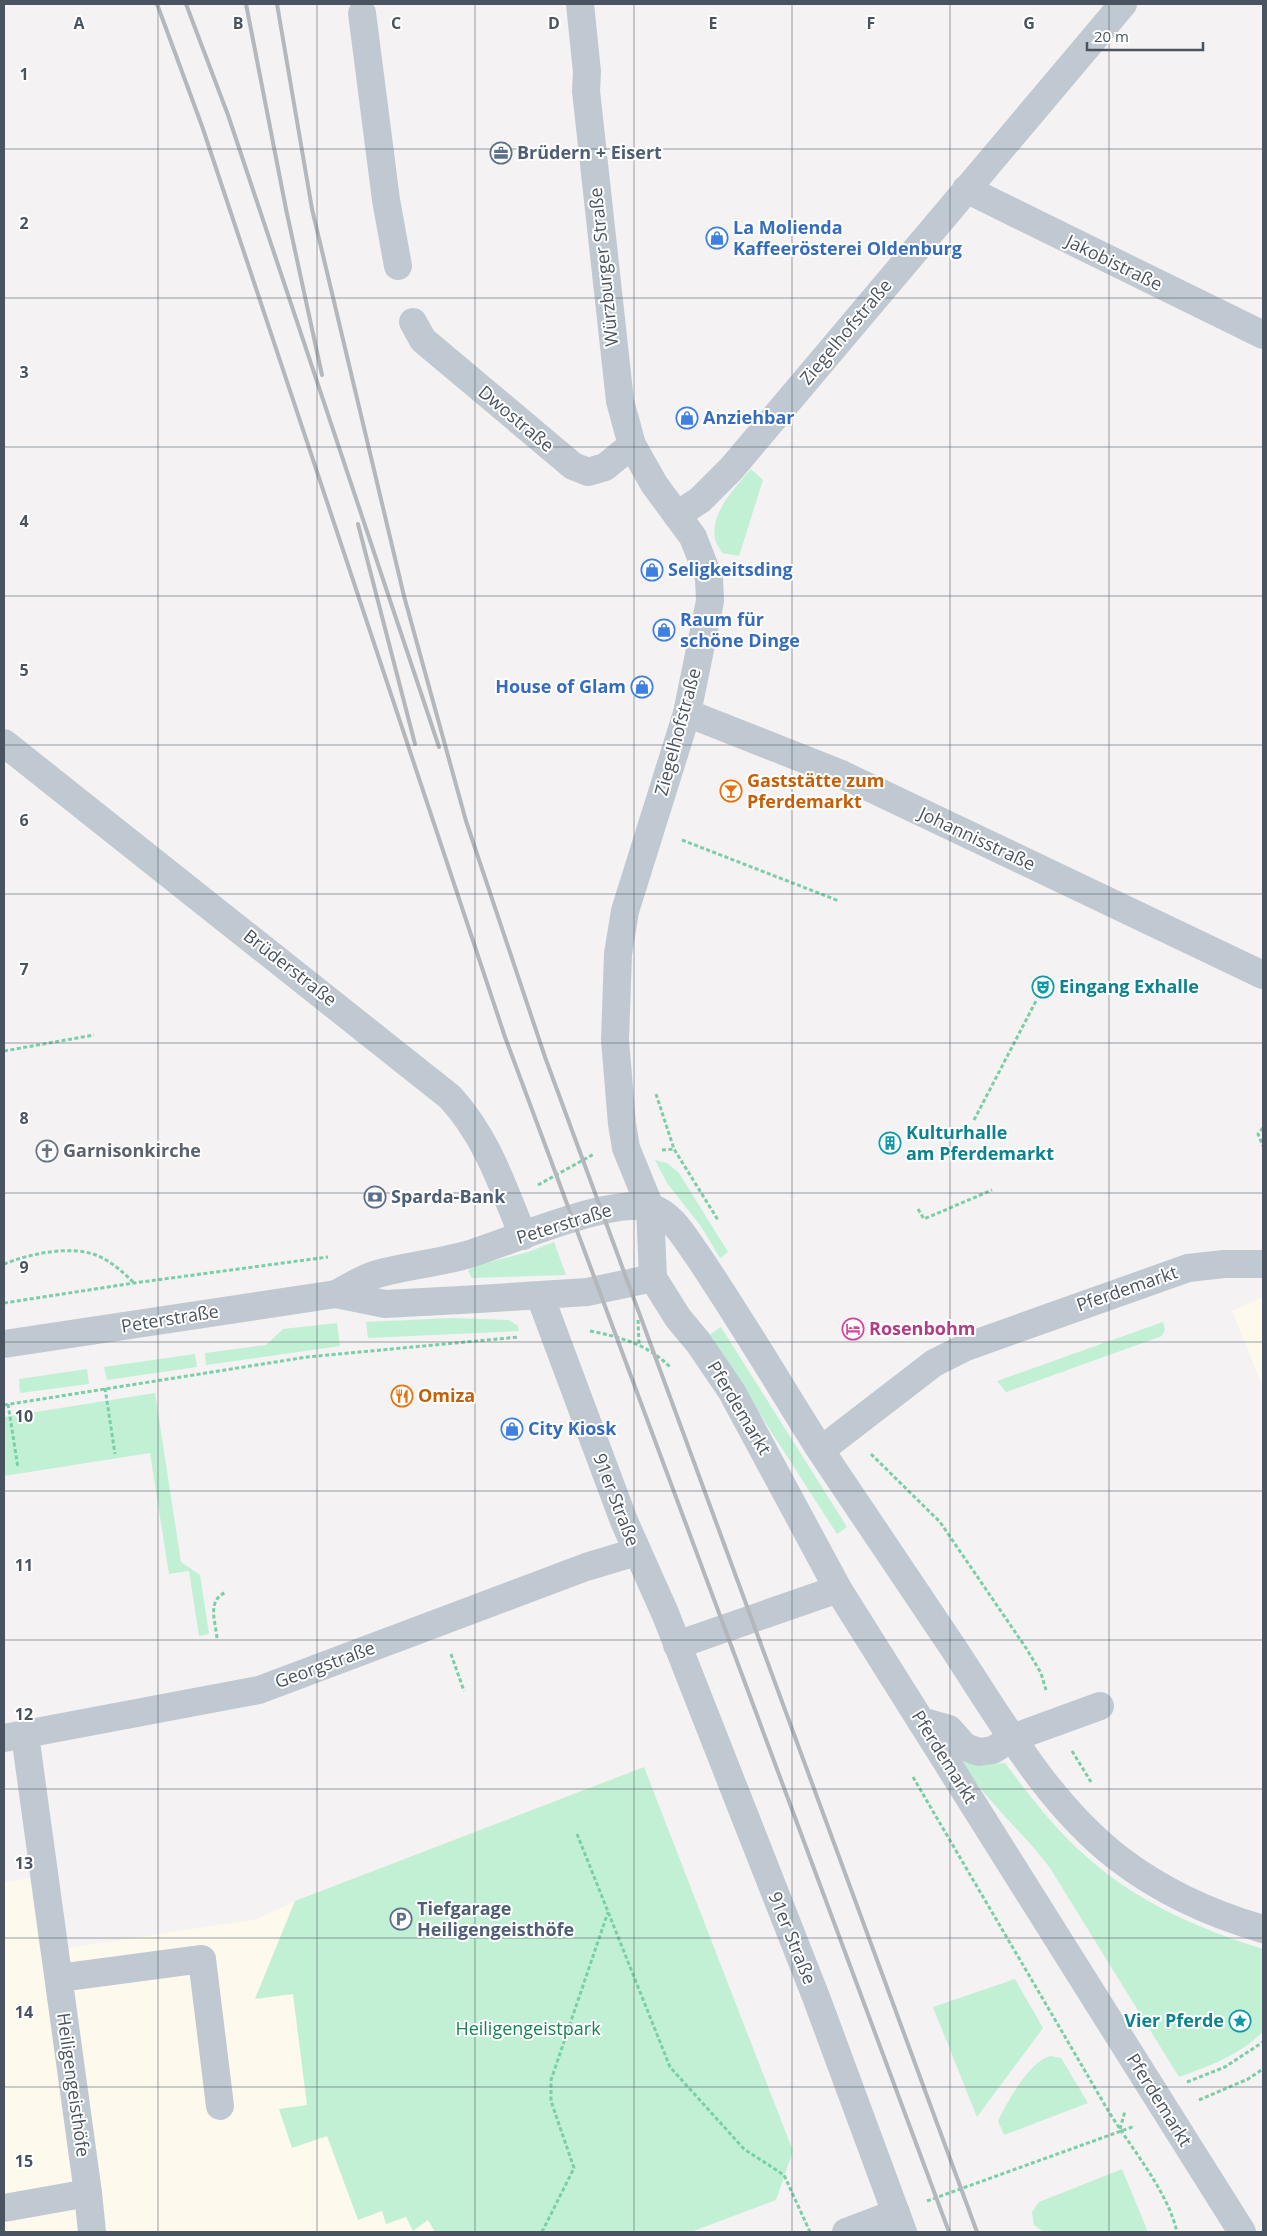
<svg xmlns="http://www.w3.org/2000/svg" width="1267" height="2236" viewBox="0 0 1267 2236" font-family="'Open Sans',sans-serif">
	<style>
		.commercial { fill: #fdf9ed }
		.green { fill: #c2f0d5 }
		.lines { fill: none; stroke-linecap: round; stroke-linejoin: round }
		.path { stroke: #79cfa7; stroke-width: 3; stroke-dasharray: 4 2.5; stroke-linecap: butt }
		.minor { stroke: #c0c9d1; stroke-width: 28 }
		.rail { stroke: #b4b7bc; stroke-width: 4 }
		.grid { fill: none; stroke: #495460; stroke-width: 1; stroke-opacity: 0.55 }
		.labels { text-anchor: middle; stroke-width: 4; stroke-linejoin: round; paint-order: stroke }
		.service-label { font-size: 18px; font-weight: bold; fill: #4e5e75; stroke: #fff; text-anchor: start }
		.shop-label { font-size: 18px; font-weight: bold; fill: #366cbe; stroke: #fff; text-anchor: start }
		.street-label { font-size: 18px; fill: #495460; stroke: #fff }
		.food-label { font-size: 18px; font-weight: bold; fill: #c56008; stroke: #fff; text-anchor: start }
		.culture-label { font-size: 18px; font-weight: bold; fill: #0d838f; stroke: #fff; text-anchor: start }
		.worship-label { font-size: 18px; font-weight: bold; fill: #5b616d; stroke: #fff; text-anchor: start }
		.hotel-label { font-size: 18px; font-weight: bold; fill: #b23c85; stroke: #fff; text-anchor: start }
		.park-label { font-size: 18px; fill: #178451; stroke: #fff }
		.grid-label { font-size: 16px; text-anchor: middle; font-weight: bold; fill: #495460; stroke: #fff; stroke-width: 4; stroke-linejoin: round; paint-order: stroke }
	</style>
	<rect width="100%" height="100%" fill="#f4f2f2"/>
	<g class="commercial">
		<polygon points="1263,1297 1263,1388 1232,1311"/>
		<polygon points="30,1878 40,1952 257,1919 295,1901 255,1998 293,1994 307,2105 292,2147 327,2136 358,2220 382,2211 428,2220 435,2232 4,2232 4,1882"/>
	</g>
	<g class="green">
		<path d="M751,469L763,480L739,556L722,553C720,549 716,543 715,539C710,512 736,487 751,469Z"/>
		<polygon points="655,1160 667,1163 679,1173 728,1252 720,1258 700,1225 667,1183"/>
		<polygon points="554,1242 566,1275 472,1278 468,1271 473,1266 525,1253"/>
		<polygon points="451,1318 509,1320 518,1326 519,1331 368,1338 366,1322"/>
		<polygon points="1163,1322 1165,1330 1162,1336 1006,1392 997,1381"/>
		<polygon points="337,1323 340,1346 206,1365 205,1353 266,1345 283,1329"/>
		<polygon points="721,1327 847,1527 837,1534 709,1335"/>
		<polygon points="195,1354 197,1367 107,1380 104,1367"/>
		<polygon points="87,1369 89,1384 20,1393 19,1379"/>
		<polygon points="155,1393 181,1562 200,1575 209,1634 199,1636 189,1571 169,1574 150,1453 4,1476 4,1417"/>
		<path d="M967,1760L979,1765L1005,1763C1030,1796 1056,1831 1088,1858C1139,1903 1199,1929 1263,1949V2031C1241,2055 1209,2066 1179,2077L1050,1868C1022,1831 987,1802 962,1763Z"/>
		<polygon points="644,1767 793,2151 776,2200 691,2232 435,2232 428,2220 413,2231 406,2217 386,2224 382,2211 358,2220 327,2136 292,2148 279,2109 307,2105 293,1994 255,1999 295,1901"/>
		<polygon points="1015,1979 1043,2028 977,2117 933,2007"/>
		<path d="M1051,2056L1061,2058L1088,2103L1004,2135L998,2121C1007,2102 1030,2060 1051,2056Z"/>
		<polygon points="1122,2169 1148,2232 1044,2232 1034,2225 1032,2212 1039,2202"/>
	</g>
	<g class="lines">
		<g class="path">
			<polyline points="682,840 839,901"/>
			<polyline points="4,1051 94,1035"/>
			<polyline points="656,1094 674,1149 718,1220"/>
			<polyline points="974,1120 1036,1001"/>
			<polyline points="1263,1128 1258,1134 1263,1146"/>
			<polyline points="662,1150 674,1149"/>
			<polyline points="538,1185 594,1154"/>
			<polyline points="918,1209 924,1219 992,1190"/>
			<path d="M4,1264C29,1254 69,1245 96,1255C111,1261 123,1272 134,1283"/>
			<polyline points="4,1303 134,1283 328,1257"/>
			<polyline points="638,1320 639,1344"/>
			<path d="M590,1331C621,1337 649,1345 671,1368"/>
			<polyline points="105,1388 115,1454"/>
			<polyline points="8,1404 18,1468"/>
			<polyline points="4,1405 307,1357 519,1337"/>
			<polyline points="871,1454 940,1522 1026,1648 1041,1673 1046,1690"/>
			<path d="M217,1638C215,1619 207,1601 226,1592"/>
			<polyline points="451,1654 464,1691"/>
			<polyline points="1072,1751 1091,1782"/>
			<path d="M913,1777C977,1887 1042,1997 1106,2107C1129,2146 1167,2189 1177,2232"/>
			<polyline points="577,1834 670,2067 744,2149 784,2175 810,2232"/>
			<polyline points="1187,2082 1225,2067 1263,2042"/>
			<polyline points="1199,2100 1248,2079 1263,2069"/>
			<polyline points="1120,2129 1125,2111"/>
			<polyline points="927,2201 1135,2126"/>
			<polyline points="542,2232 574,2168 551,2101 551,2080 608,1912"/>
		</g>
		<g class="minor">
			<polyline points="580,4 587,72 586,91 620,401 632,445 654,484 693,537 709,578 710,601 687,713 625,911 618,954 615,1040 622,1124 626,1148 650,1207 653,1278 678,1318 698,1342 732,1392 838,1589 1242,2232"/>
			<polyline points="362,13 386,200 398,266"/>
			<polyline points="966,189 1263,335"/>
			<polyline points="413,322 423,340 573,466 588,472 605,467 632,445"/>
			<polyline points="677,515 700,500 732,468 1123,4"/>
			<polyline points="687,713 839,773 1263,975"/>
			<path d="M4,743L450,1097C487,1137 503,1187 523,1236"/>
			<polyline points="336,1294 385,1304 479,1299 587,1292 653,1278"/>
			<polyline points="540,1296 624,1521 665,1613 816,1997 903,2232"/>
			<path d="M4,1344L336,1294C349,1287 363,1278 377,1274C406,1266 437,1263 466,1255C507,1243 614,1195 652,1208C673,1215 685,1238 698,1256C741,1320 780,1386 821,1451C864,1516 908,1581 952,1646C1001,1720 1047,1803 1118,1858C1162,1892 1211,1914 1263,1929"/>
			<polyline points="821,1450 934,1363 966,1347 1188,1268 1224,1264 1263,1264"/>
			<polyline points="677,1645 838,1589"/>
			<polyline points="921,1721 949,1729 965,1747 979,1752 993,1750 1012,1738 1100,1706"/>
			<polyline points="4,1738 259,1690 586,1567 636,1552"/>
			<polyline points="59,1978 202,1959 220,2106"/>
			<polyline points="88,2193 92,2232"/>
			<polyline points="4,2208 88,2193 25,1735"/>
			<polyline points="846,2232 896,2213"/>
		</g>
		<g class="rail">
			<polyline points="157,4 202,126 505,1037 949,2232"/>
			<polyline points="186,4 228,115 439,747"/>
			<polyline points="246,4 286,209 322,375"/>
			<polyline points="277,4 312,209 404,596 466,821 545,1057 977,2232"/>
			<polyline points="358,524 415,744"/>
		</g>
	</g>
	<path class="grid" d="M158,4V2232M317,4V2232M475,4V2232M634,4V2232M792,4V2232M950,4V2232M1109,4V2232M4,149H1263M4,298H1263M4,447H1263M4,596H1263M4,745H1263M4,894H1263M4,1043H1263M4,1193H1263M4,1342H1263M4,1491H1263M4,1640H1263M4,1789H1263M4,1938H1263M4,2087H1263"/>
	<defs>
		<g id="office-ring" transform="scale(1.125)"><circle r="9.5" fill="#fff" stroke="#5c6f8a" stroke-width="1.5"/><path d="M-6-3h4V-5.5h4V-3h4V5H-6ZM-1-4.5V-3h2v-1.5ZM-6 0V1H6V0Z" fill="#5c6f8a"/></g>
		<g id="shop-ring" transform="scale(1.125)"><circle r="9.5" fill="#fff" stroke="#3f7fe0" stroke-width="1.5"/><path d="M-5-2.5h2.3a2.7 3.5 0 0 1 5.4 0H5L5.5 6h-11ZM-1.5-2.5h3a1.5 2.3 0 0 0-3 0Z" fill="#3f7fe0"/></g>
		<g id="bar-ring" transform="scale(1.125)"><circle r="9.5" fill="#fff" stroke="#e8710a" stroke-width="1.5"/><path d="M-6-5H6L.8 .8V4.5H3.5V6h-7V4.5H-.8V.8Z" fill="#e8710a"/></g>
		<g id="theatre-ring" transform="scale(1.125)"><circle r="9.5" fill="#fff" stroke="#0f9aa8" stroke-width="1.5"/><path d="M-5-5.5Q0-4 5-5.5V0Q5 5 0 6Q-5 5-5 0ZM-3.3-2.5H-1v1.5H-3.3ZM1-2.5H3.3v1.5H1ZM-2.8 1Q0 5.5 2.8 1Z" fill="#0f9aa8"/></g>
		<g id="building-ring" transform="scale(1.125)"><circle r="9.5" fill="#fff" stroke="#0f9aa8" stroke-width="1.5"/><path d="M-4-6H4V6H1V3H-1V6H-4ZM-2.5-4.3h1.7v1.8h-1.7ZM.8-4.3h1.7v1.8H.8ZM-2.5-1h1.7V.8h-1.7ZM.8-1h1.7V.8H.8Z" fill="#0f9aa8"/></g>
		<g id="church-ring" transform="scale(1.125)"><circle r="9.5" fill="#fff" stroke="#6b7280" stroke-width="1.5"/><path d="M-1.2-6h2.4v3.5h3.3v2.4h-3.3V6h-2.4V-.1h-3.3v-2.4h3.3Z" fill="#6b7280"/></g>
		<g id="bank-ring" transform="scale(1.125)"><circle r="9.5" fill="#fff" stroke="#5c6f8a" stroke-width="1.5"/><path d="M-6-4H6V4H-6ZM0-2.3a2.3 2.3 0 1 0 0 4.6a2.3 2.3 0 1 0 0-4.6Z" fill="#5c6f8a"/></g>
		<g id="hotel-ring" transform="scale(1.125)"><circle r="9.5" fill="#fff" stroke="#d1479c" stroke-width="1.5"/><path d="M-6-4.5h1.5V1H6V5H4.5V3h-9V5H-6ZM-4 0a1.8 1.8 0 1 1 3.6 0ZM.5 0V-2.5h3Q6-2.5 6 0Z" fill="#d1479c"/></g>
		<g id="restaurant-ring" transform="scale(1.125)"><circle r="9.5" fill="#fff" stroke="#e8710a" stroke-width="1.5"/><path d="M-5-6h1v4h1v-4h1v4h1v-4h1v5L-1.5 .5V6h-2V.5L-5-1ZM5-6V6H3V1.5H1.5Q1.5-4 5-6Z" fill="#e8710a"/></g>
		<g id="parking-ring" transform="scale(1.125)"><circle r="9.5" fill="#fff" stroke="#5c6f8a" stroke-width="1.5"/><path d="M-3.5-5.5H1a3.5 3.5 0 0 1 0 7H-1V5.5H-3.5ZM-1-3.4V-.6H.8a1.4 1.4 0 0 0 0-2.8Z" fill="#5c6f8a"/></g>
		<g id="sight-ring" transform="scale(1.125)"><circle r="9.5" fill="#fff" stroke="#0f9aa8" stroke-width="1.5"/><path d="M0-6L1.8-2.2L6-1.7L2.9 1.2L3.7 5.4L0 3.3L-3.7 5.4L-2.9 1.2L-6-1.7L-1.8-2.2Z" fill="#0f9aa8"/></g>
	</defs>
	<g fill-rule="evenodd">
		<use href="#office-ring" x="501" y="153"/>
		<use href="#shop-ring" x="717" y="238"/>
		<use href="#shop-ring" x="687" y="418"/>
		<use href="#shop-ring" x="652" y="570"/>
		<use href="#shop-ring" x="664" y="630"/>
		<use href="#shop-ring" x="642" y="687"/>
		<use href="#bar-ring" x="731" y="791"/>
		<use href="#theatre-ring" x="1043" y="987"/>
		<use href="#building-ring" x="890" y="1143"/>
		<use href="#church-ring" x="47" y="1151"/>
		<use href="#bank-ring" x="375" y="1197"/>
		<use href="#hotel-ring" x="853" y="1329"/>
		<use href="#restaurant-ring" x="402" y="1396"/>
		<use href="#shop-ring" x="512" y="1429"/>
		<use href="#parking-ring" x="401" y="1919"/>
		<use href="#sight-ring" x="1240" y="2021"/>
	</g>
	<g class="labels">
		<g class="service-label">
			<text x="517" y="159">Brüdern + Eisert</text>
			<text x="391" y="1203">Sparda-Bank</text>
			<text x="417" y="1915">Tiefgarage<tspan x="417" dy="21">Heiligengeisthöfe</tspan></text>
		</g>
		<g class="shop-label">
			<text x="733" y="234">La Molienda<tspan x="733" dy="21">Kaffeerösterei Oldenburg</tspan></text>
			<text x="703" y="424">Anziehbar</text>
			<text x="668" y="576">Seligkeitsding</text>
			<text x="680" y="626">Raum für<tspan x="680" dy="21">schöne Dinge</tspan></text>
			<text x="626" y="693" text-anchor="end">House of Glam</text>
			<text x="528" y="1435">City Kiosk</text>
		</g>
		<g class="street-label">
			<text transform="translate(1114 263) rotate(26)" y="6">Jakobistraße</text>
			<text transform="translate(604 267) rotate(-96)" y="6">Würzburger Straße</text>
			<text transform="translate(846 332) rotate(-50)" y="6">Ziegelhofstraße</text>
			<text transform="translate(516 419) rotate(40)" y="6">Dwostraße</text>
			<text transform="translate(678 732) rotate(-75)" y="6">Ziegelhofstraße</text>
			<text transform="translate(977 839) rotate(25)" y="6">Johannisstraße</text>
			<text transform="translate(290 968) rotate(38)" y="6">Brüderstraße</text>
			<text transform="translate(564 1224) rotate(-17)" y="6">Peterstraße</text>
			<text transform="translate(1127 1289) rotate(-19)" y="6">Pferdemarkt</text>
			<text transform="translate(170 1319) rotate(-9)" y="6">Peterstraße</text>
			<text transform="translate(739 1408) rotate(59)" y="6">Pferdemarkt</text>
			<text transform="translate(616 1500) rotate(69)" y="6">91er Straße</text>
			<text transform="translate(325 1665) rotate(-20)" y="6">Georgstraße</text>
			<text transform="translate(944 1757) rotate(58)" y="6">Pferdemarkt</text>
			<text transform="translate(792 1938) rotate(68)" y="6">91er Straße</text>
			<text transform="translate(73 2085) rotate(82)" y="6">Heiligengeisthöfe</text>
			<text transform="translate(1159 2100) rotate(58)" y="6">Pferdemarkt</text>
		</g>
		<g class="food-label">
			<text x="747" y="787">Gaststätte zum<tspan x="747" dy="21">Pferdemarkt</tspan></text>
			<text x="418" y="1402">Omiza</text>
		</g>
		<g class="culture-label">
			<text x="1059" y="993">Eingang Exhalle</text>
			<text x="906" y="1139">Kulturhalle<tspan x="906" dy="21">am Pferdemarkt</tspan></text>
			<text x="1224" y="2027" text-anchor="end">Vier Pferde</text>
		</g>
		<g class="worship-label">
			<text x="63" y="1157">Garnisonkirche</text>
		</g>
		<g class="hotel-label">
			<text x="869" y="1335">Rosenbohm</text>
		</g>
		<g class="park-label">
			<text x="528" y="2035">Heiligengeistpark</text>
		</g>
	</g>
	<g class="grid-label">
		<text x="79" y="29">A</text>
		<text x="238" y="29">B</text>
		<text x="396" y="29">C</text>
		<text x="554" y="29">D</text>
		<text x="713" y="29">E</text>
		<text x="871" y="29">F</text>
		<text x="1029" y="29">G</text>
		<text x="24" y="80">1</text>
		<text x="24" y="229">2</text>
		<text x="24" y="378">3</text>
		<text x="24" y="527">4</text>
		<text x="24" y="676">5</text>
		<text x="24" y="826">6</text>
		<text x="24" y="975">7</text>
		<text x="24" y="1124">8</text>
		<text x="24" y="1273">9</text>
		<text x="24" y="1422">10</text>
		<text x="24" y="1571">11</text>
		<text x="24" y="1720">12</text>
		<text x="24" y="1869">13</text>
		<text x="24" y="2018">14</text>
		<text x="24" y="2167">15</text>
	</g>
	<rect width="1267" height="2236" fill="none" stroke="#495460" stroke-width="10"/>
	<path d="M1087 42v8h116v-8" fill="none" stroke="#495460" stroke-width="2.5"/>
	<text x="1094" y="42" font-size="15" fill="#495460" stroke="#ffffff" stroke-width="4" paint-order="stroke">20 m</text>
</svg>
